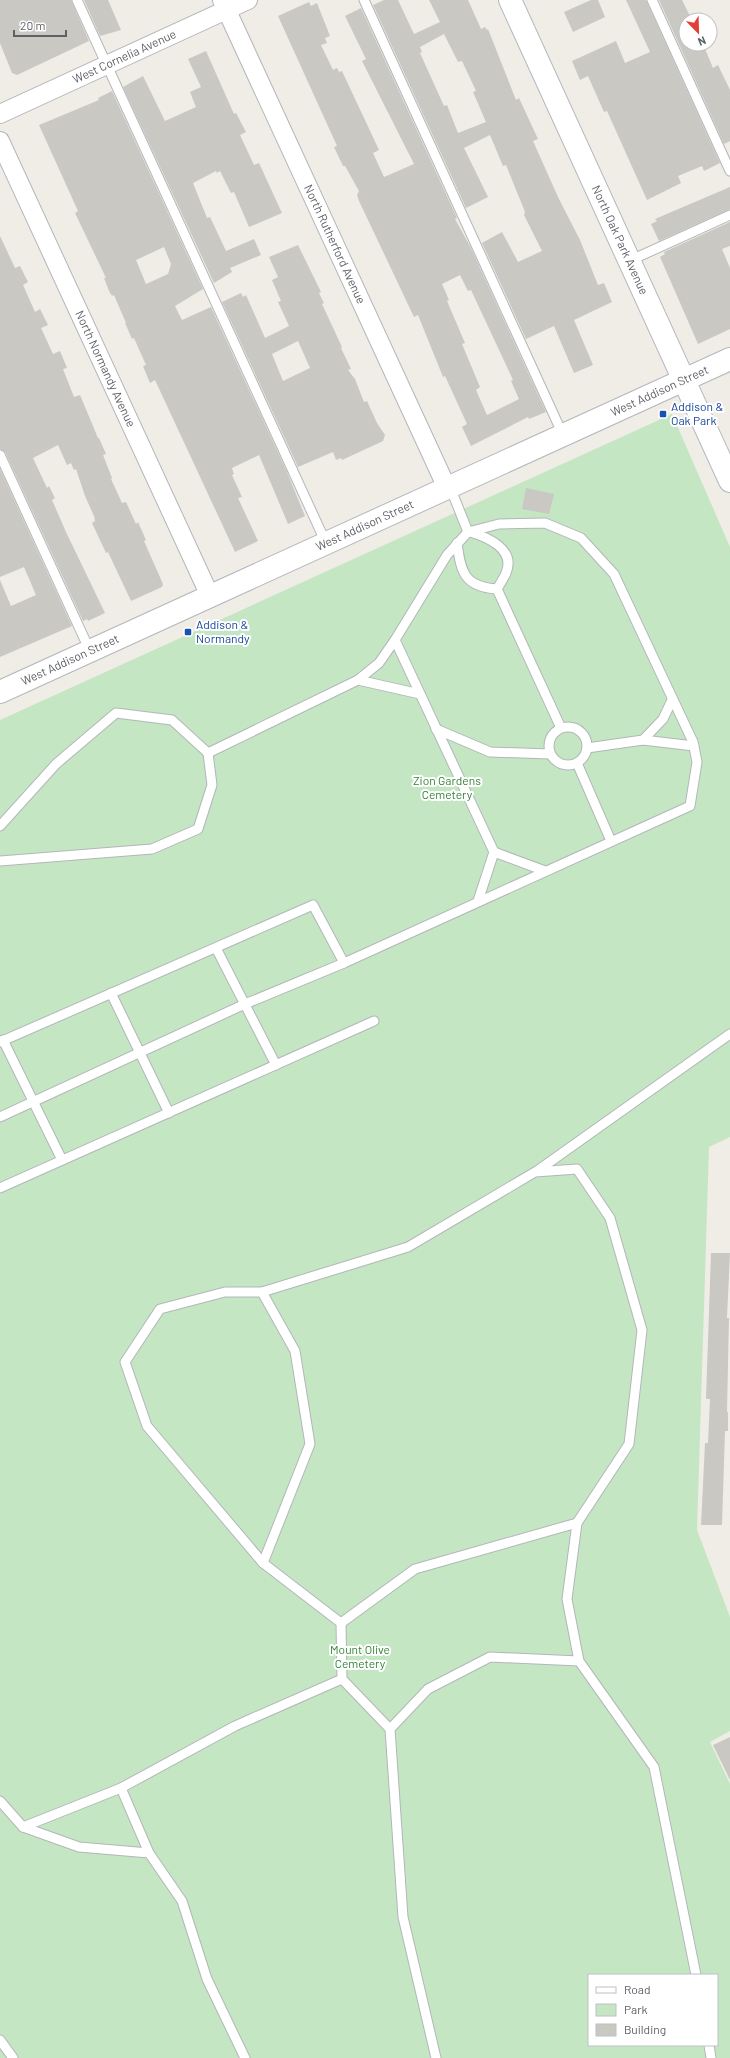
<svg xmlns="http://www.w3.org/2000/svg" width="730" height="2058" viewBox="0 0 730 2058" font-family="Barlow,sans-serif">
	<style>
		.green { fill: #c4e6c3; fill-rule: evenodd }
		.building { fill: #cac8c3; fill-rule: evenodd }
		.lines { fill: none; stroke-linecap: round; stroke-linejoin: round }
		.lane-casing { stroke: #b3b6ba; stroke-width: 11 }
		.street-casing { stroke: #b3b6ba; stroke-width: 20 }
		.secondary-casing { stroke: #b4b8bd; stroke-width: 24 }
		.lane { stroke: #fff; stroke-width: 9 }
		.street { stroke: #fff; stroke-width: 18 }
		.secondary { stroke: #fff; stroke-width: 22 }
		.transit-dot { fill: #1a4fb4; stroke: #fff; stroke-width: 1.5 }
		.labels { text-anchor: middle; stroke-width: 4; stroke-linejoin: round; paint-order: stroke }
		.street-label { font-size: 12px; fill: #5d6166; stroke: #fff }
		.transit-label { font-size: 12px; fill: #164399; stroke: #fff; text-anchor: start }
		.park-label { font-size: 12px; fill: #378239; stroke: #fff }
	</style>
	<rect width="100%" height="100%" fill="#efede6"/>
	<path class="green" d="M672,414L730,547V1137L709,1147L697,1530L730,1617V1731L710,1742L730,1784V2058H0V720ZM589,1975H717V2045H589Z"/>
	<g class="building">
		<polygon points="0,0 71,0 89,41 17,75 12,73 0,43"/>
		<polygon points="84,0 108,0 121,30 100,36"/>
		<path d="M384,0H398L414,34L440,22L429,0H468L481,29L485,27L487,30L488,29L516,100L519,98L538,139L533,141L558,197L580,240L598,285L604,283L612,302L574,320L593,365L574,373L554,326L526,339L482,243L502,232L518,262L542,251L524,215L525,212L506,165L503,166L490,135L464,148L488,197L466,208L373,5ZM444,34L458,62L462,61L476,91L473,92L486,122L458,133L447,105L444,106L420,53L422,52L420,47Z"/>
		<polygon points="591,0 598,0 605,17 573,32 564,12"/>
		<polygon points="626,0 646,0 720,163 704,171 702,166 678,176 681,183 647,200 607,111 604,112 588,76 580,80 572,61 616,41 625,63 650,52"/>
		<polygon points="659,0 682,0 692,20 686,20 686,44 703,44 713,68 718,65 730,90 730,141 724,144"/>
		<path d="M309,2L311,6L317,3L330,36L325,38L327,43L321,45L333,70L337,68L339,72L342,71L379,150L373,153L384,177L414,164L362,61L366,59L345,16L361,8L457,218L455,219L471,248L546,412L529,419L528,417L471,446L462,427L467,424L445,376L443,377L418,315L414,317L359,201L357,195L359,191L345,166H343L334,147L337,146L278,16ZM460,275L468,291L471,290L513,380L511,381L519,399L487,415L476,390L480,387L462,344L465,343L447,301L449,300L442,284Z"/>
		<polygon points="206,51 234,114 236,113 246,132 240,135 254,165 259,163 282,213 249,227 234,192 231,193 220,171 217,173 216,171 193,183 207,218 210,217 226,251 254,239 261,255 230,268 232,272 214,283 123,87 143,76 165,121 196,107 190,92 201,87 188,59"/>
		<path d="M112,91L203,289L175,306L182,320L211,307L287,472L305,516L288,524L259,455L232,468L234,474L232,475L242,497L238,498L258,541L235,552L155,380L150,383L143,366L146,365L134,338L132,339L125,323H126L114,295L112,296L109,291L104,278H106L75,213L78,211L39,125L99,100L98,98ZM164,247L171,264L168,274L146,284L136,260Z"/>
		<polygon points="730,187 730,209 659,241 651,224 657,221 655,219"/>
		<polygon points="730,222 730,246 722,249 730,268 730,329 698,344 660,257 665,254 664,252"/>
		<polygon points="0,236 15,268 20,266 28,282 23,285 35,312 40,309 48,325 41,328 53,354 60,351 67,368 63,369 74,397 80,395 98,438 99,438 106,454 103,455 112,478 111,479 122,503 126,502 136,524 138,522 146,540 144,541 163,584 162,587 131,601 108,552 106,553 92,523 95,521 94,516 85,496 76,469 74,470 71,463 67,465 58,445 33,458 47,488 49,486 55,498 52,500 66,532 105,613 88,621 87,619 83,621 5,452 0,449"/>
		<path d="M298,245L321,292L319,293L324,303L322,304L342,347L341,348L351,369L348,370L355,379L364,402L367,401L377,423L385,435L383,441L342,460L341,458L336,460L333,452L298,467L222,302L241,293L243,297L246,295L265,338L289,326L278,302L281,301L272,280L278,277L269,257ZM298,341L310,368L283,381L272,354Z"/>
		<polygon points="0,469 72,626 0,657 0,580 11,606 36,595 24,567 0,577"/>
		<polygon points="526,488 554,494 549,514 522,509"/>
		<polygon points="711,1253 730,1253 727,1318 729,1318 727,1412 728,1412 728,1431 725,1431 722,1525 701,1525 705,1443 708,1443 710,1399 706,1399"/>
		<polygon points="730,1737 730,1780 713,1745"/>
	</g>
	<g class="lines">
		<g class="lane-casing">
			<g id="lane">
				<polyline points="77,0 326,543"/>
				<polyline points="364,0 563,435"/>
				<polyline points="652,0 730,171"/>
				<polyline points="629,261 730,215"/>
				<polyline points="0,455 90,651"/>
				<polyline points="450,487 468,532"/>
				<path d="M457,543C461,572 464,587 497,589C500,584 504,578 506,573C516,549 487,537 470,532"/>
				<polyline points="497,589 561,728"/>
				<polyline points="358,680 379,663 395,640"/>
				<circle cx="568" cy="746" r="19"/>
				<polyline points="436,729 490,752 550,754"/>
				<polyline points="643,740 663,719 672,700"/>
				<polyline points="587,748 643,740 694,746"/>
				<polyline points="208,753 358,680 420,694"/>
				<polyline points="577,763 611,841"/>
				<polyline points="0,826 56,764 116,713 172,720 208,753 212,785 198,829 152,849 0,861"/>
				<polyline points="478,901 494,852"/>
				<polyline points="216,948 276,1065"/>
				<polyline points="111,993 169,1113"/>
				<polyline points="3,1040 62,1160"/>
				<polyline points="0,1042 313,905 344,963"/>
				<polyline points="0,1117 245,1004 344,963 690,806 697,762 693,742 614,574 581,538 545,523 499,524 468,532 447,555 395,640 494,852 545,871"/>
				<polyline points="537,1171 730,1034"/>
				<polyline points="0,1188 374,1021"/>
				<polyline points="262,1292 295,1351 310,1444 263,1563"/>
				<polyline points="341,1623 415,1569 577,1523"/>
				<polyline points="390,1729 428,1689 490,1657 579,1661"/>
				<polyline points="121,1788 149,1853"/>
				<polyline points="0,1801 23,1827 79,1847 149,1853 182,1901 207,1979 245,2058"/>
				<polyline points="23,1827 121,1788 235,1726 342,1679"/>
				<polyline points="0,2040 13,2058"/>
				<polyline points="709,2045 711,2058"/>
				<polyline points="436,2058 403,1917 390,1729 342,1679 341,1623 263,1563 147,1426 125,1362 160,1309 225,1292 262,1292 408,1247 535,1172 577,1169 610,1218 642,1330 629,1444 577,1523 567,1599 579,1661 654,1767 696,1975"/>
			</g>
		</g>
		<g class="street-casing">
			<g id="street">
				<path id="s1" d="M222,0L447,488"/>
				<path id="s2" d="M0,114L248,0"/>
				<path id="s3" d="M0,141L210,596"/>
			</g>
		</g>
		<g class="secondary-casing">
			<g id="secondary">
				<path id="s4" d="M510,0L730,481"/>
				<path id="s5" d="M0,692L730,359"/>
			</g>
		</g>
		<use href="#lane" class="lane"/>
		<use href="#street" class="street"/>
		<use href="#secondary" class="secondary"/>
	</g>
	<g class="transit-dot">
		<rect x="659" y="410" width="8" height="8" rx="2"/>
		<rect x="184" y="628" width="8" height="8" rx="2"/>
	</g>
	<g class="labels">
		<g class="street-label">
			<text dy="4" stroke="none"><textPath href="#s2" startOffset="137">West Cornelia Avenue</textPath></text>
			<text dy="4" stroke="none"><textPath href="#s4" startOffset="264">North Oak Park Avenue</textPath></text>
			<text dy="4" stroke="none"><textPath href="#s1" startOffset="269">North Rutherford Avenue</textPath></text>
			<text dy="4" stroke="none"><textPath href="#s3" startOffset="251">North Normandy Avenue</textPath></text>
			<text dy="4" stroke="none"><textPath href="#s5" startOffset="725">West Addison Street</textPath></text>
			<text dy="4" stroke="none"><textPath href="#s5" startOffset="401">West Addison Street</textPath></text>
			<text dy="4" stroke="none"><textPath href="#s5" startOffset="77">West Addison Street</textPath></text>
		</g>
		<g class="transit-label">
			<text x="671" y="411">Addison &amp;<tspan x="671" dy="14">Oak Park</tspan></text>
			<text x="196" y="629">Addison &amp;<tspan x="196" dy="14">Normandy</tspan></text>
		</g>
		<g class="park-label">
			<text x="447" y="785">Zion Gardens<tspan x="447" dy="14">Cemetery</tspan></text>
			<text x="360" y="1654">Mount Olive<tspan x="360" dy="14">Cemetery</tspan></text>
		</g>
	</g>
	<rect x="588" y="1974" width="130" height="72" fill="#ffffff" stroke="#bec0c2"/>
	<rect x="596" y="1987" width="20" height="6" fill="#ffffff" stroke="#bec0c2"/>
	<text x="624" y="1994" font-size="12" fill="#5d6166">Road</text>
	<rect x="596" y="2004" width="20" height="12" fill="#c4e6c3" stroke="#bec0c2"/>
	<text x="624" y="2014" font-size="12" fill="#5d6166">Park</text>
	<rect x="596" y="2024" width="20" height="12" fill="#cac8c3" stroke="#bec0c2"/>
	<text x="624" y="2034" font-size="12" fill="#5d6166">Building</text>
	<g transform="translate(698 32) rotate(157)"><circle r="19" fill="#ffffff" stroke="#bec0c2"/>
	<path d="M0-3L7 15L0 10L-7 15Z" fill="#e43f37"/>
	<text y="-6" font-size="11" font-weight="bold" text-anchor="middle" fill="#5d6166">N</text>
	</g>
	<path d="M14 30v6h52v-6" fill="none" stroke="#5d6166" stroke-width="2"/>
	<text x="20" y="30" font-size="12" fill="#5d6166" stroke="#ffffff" stroke-width="3" paint-order="stroke">20 m</text>
</svg>
